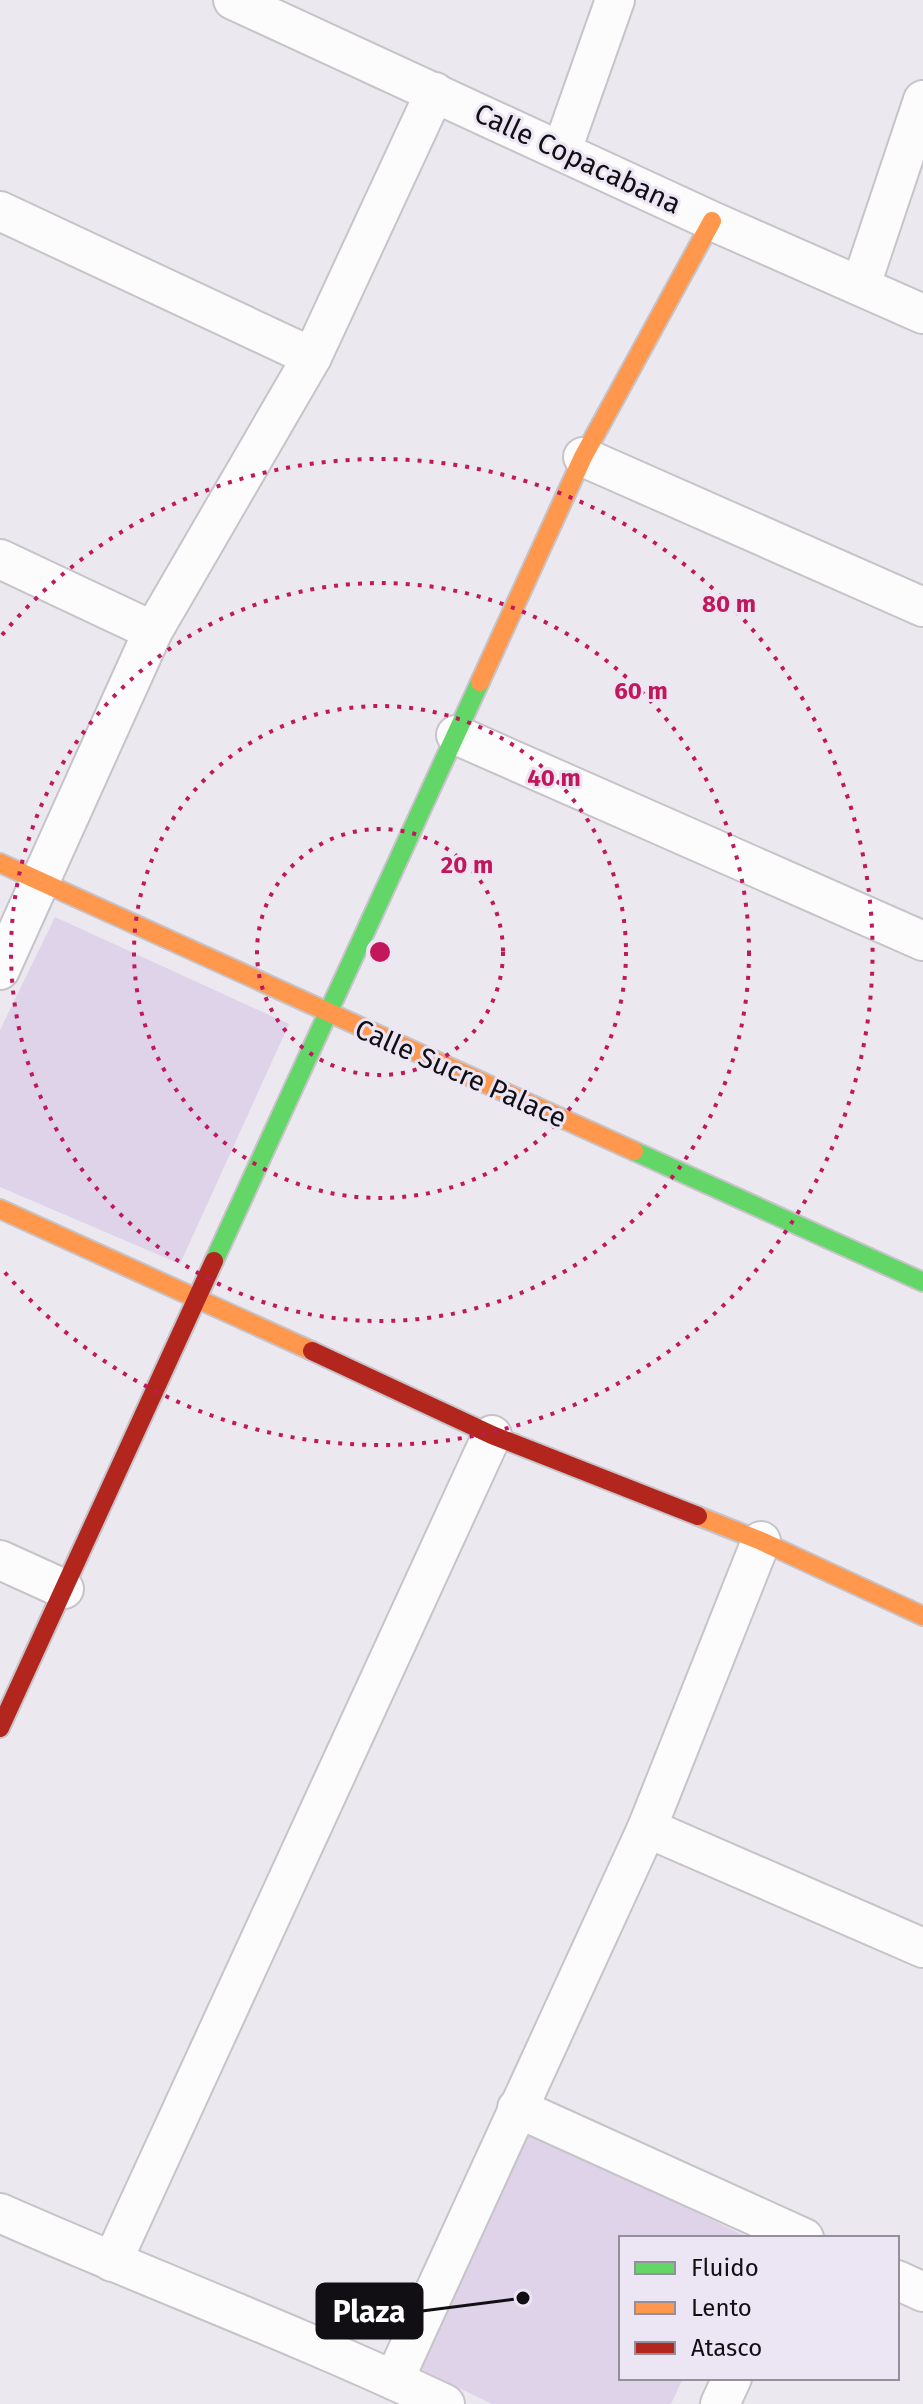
<svg xmlns="http://www.w3.org/2000/svg" width="923" height="2404" viewBox="0 0 923 2404" font-family="'Fira Sans',sans-serif">
	<style>
		.green { fill: #ded3e8 }
		.lines { fill: none; stroke-linecap: round; stroke-linejoin: round }
		.street-casing { stroke: #c6c3c9; stroke-width: 42 }
		.fast-casing { stroke: #c6c3c9; stroke-width: 22 }
		.slow-casing { stroke: #c6c3c9; stroke-width: 22 }
		.jam-casing { stroke: #c6c3c9; stroke-width: 22 }
		.street { stroke: #fcfcfd; stroke-width: 38 }
		.fast { stroke: #63d668; stroke-width: 18 }
		.slow { stroke: #ff974d; stroke-width: 18 }
		.jam { stroke: #b3261e; stroke-width: 18 }
		.ring { fill: none; stroke: #c2185b; stroke-width: 4; stroke-dasharray: 4 8 }
		.labels { text-anchor: middle; stroke-width: 6; stroke-linejoin: round; paint-order: stroke }
		.street-label { font-size: 28px; fill: #110f14; stroke: #ece5f4 }
		.centre { fill: #c2185b; stroke: #ece5f4; stroke-width: 4 }
		.ring-label { font-size: 24px; text-anchor: middle; font-weight: bold; fill: #c2185b; stroke: #ece5f4; stroke-width: 6; stroke-linejoin: round; paint-order: stroke }
		.leader { fill: none; stroke: #110f14; stroke-width: 3 }
		.callout-dot { fill: #110f14; stroke: #ece5f4; stroke-width: 3 }
		.callout { fill: #110f14; stroke: #110f14; stroke-width: 3 }
		.callout-label { font-size: 30px; text-anchor: middle; font-weight: bold; fill: #fff }
	</style>
	<rect width="100%" height="100%" fill="#ece8f0"/>
	<g class="green">
		<polygon points="55,917 289,1024 180,1264 0,1187 0,1030"/>
		<polygon points="511,2122 747,2237 621,2238 621,2378 683,2378 671,2404 492,2404 395,2357"/>
	</g>
	<g class="lines">
		<g class="street-casing">
			<g id="street">
				<polyline points="233,0 712,221 923,314"/>
				<polyline points="562,150 615,0"/>
				<polyline points="0,211 312,357"/>
				<polyline points="861,285 923,100"/>
				<polyline points="583,457 923,607"/>
				<polyline points="0,559 153,631"/>
				<polyline points="456,735 923,941"/>
				<polyline points="0,970 153,631 312,357 435,92"/>
				<polyline points="0,1560 64,1589"/>
				<polyline points="647,1828 923,1948"/>
				<polyline points="517,2108 804,2238"/>
				<path d="M0,2213C147,2278 299,2335 445,2404"/>
				<polyline points="112,2262 492,1435"/>
				<polyline points="897,2280 923,2292"/>
				<polyline points="394,2380 647,1828 761,1541"/>
				<polyline points="720,2404 732,2378"/>
			</g>
		</g>
		<g class="fast-casing">
			<g id="fast">
				<polyline points="634,1151 923,1282"/>
				<polyline points="214,1261 480,682"/>
			</g>
		</g>
		<g class="slow-casing">
			<g id="slow">
				<polyline points="480,682 583,457 712,221"/>
				<polyline points="0,863 634,1151"/>
				<polyline points="0,1209 312,1351"/>
				<polyline points="698,1516 761,1541 923,1616"/>
			</g>
		</g>
		<g class="jam-casing">
			<g id="jam">
				<polyline points="312,1351 492,1435 698,1516"/>
				<polyline points="0,1728 214,1261"/>
			</g>
		</g>
		<use href="#street" class="street"/>
		<use href="#fast" class="fast"/>
		<use href="#slow" class="slow"/>
		<use href="#jam" class="jam"/>
	</g>
	<g class="ring">
		<circle cx="380" cy="952" r="123"/>
		<circle cx="380" cy="952" r="246"/>
		<circle cx="380" cy="952" r="369"/>
		<path d="M2 635A493 493 0 1 1 2 1269"/>
	</g>
	<g class="labels">
		<g class="street-label">
			<text transform="translate(578 158) rotate(25)" y="10">Calle Copacabana</text>
			<text transform="translate(461 1073) rotate(24)" y="10">Calle Sucre Palace</text>
		</g>
	</g>
	<circle cx="380" cy="952" r="12" class="centre"/>
	<g class="ring-label">
		<text x="729" y="612">80 m</text>
		<text x="641" y="699">60 m</text>
		<text x="554" y="786">40 m</text>
		<text x="467" y="873">20 m</text>
	</g>
	<path class="leader" d="M523 2298L422 2311"/>
	<circle class="callout-dot" cx="523" cy="2298" r="8"/>
	<rect class="callout" x="317" y="2284" width="105" height="54" rx="8"/>
	<g class="callout-label">
		<text x="369" y="2322">Plaza</text>
	</g>
	<rect x="619" y="2236" width="280" height="144" fill="#ece5f4" stroke="#948f9a" stroke-width="2"/>
	<rect x="635" y="2262" width="40" height="12" fill="#63d668" stroke="#948f9a" stroke-width="2"/>
	<text x="691" y="2276" font-size="24" fill="#110f14">Fluido</text>
	<rect x="635" y="2302" width="40" height="12" fill="#ff974d" stroke="#948f9a" stroke-width="2"/>
	<text x="691" y="2316" font-size="24" fill="#110f14">Lento</text>
	<rect x="635" y="2342" width="40" height="12" fill="#b3261e" stroke="#948f9a" stroke-width="2"/>
	<text x="691" y="2356" font-size="24" fill="#110f14">Atasco</text>
</svg>
